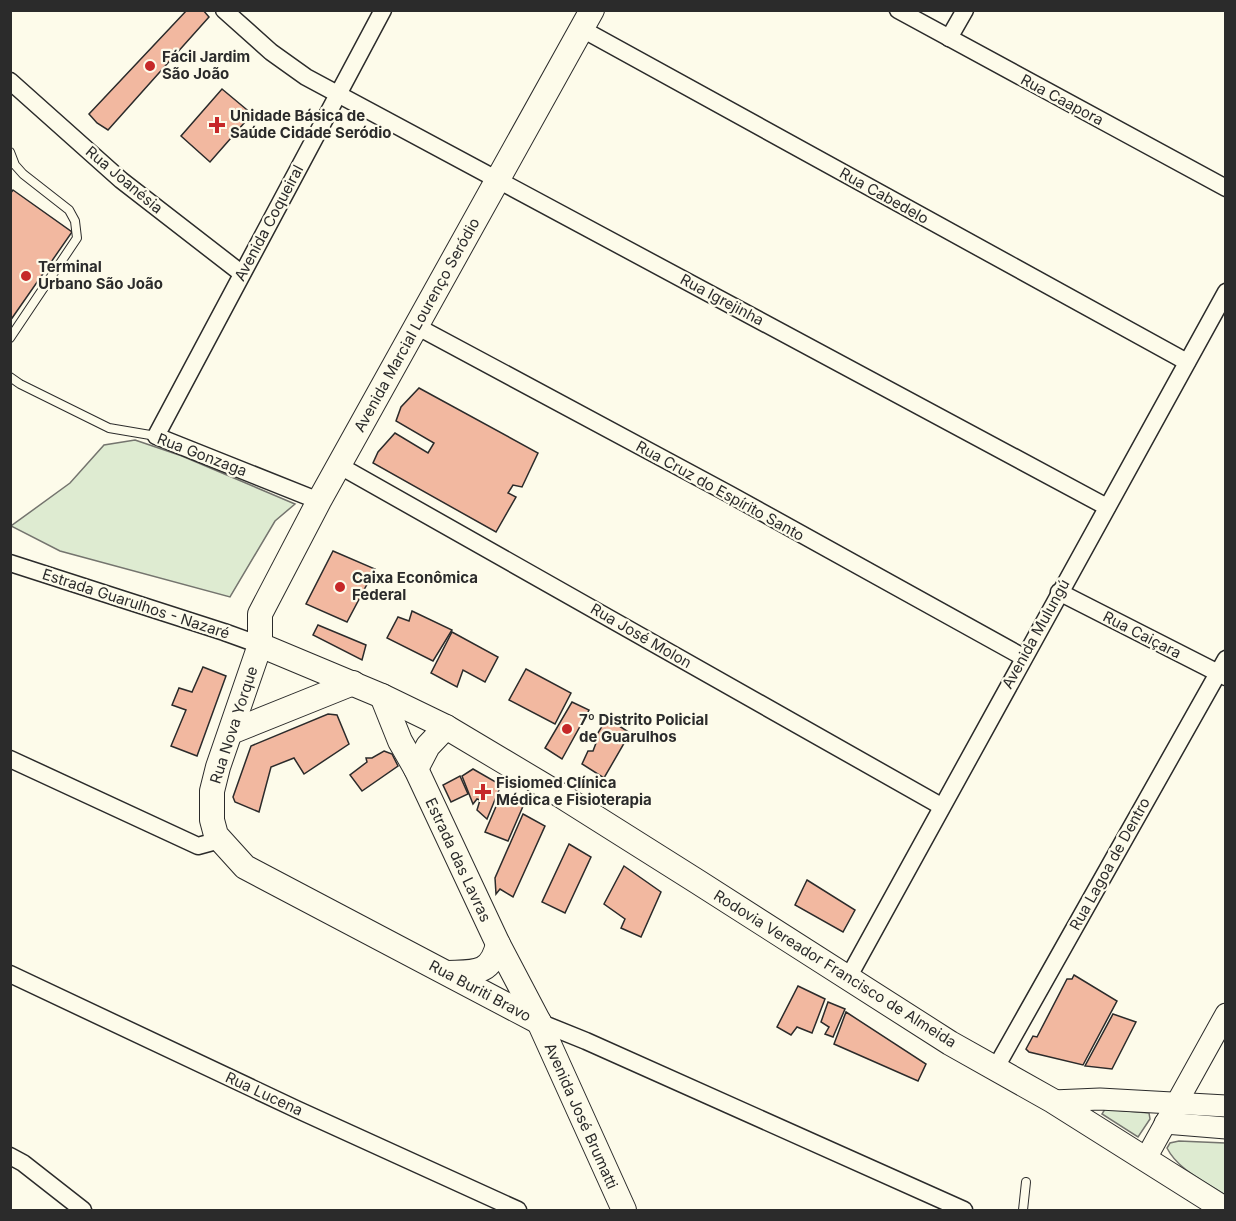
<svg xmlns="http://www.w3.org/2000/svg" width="1236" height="1221" viewBox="0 0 1236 1221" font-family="Inter,sans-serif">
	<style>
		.green { fill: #deebd1; stroke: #74746e; stroke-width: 1.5 }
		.building { fill: #f2b8a0; stroke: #2b2b2b; stroke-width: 1.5 }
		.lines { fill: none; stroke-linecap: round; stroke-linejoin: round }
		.service-casing { stroke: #2b2b2b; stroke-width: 10 }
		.minor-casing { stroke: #2b2b2b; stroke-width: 19 }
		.tertiary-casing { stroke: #2b2b2b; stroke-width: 23 }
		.secondary-casing { stroke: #2b2b2b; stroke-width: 26 }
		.service { stroke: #fdfbea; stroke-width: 8 }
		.minor { stroke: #fdfbea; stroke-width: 16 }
		.tertiary { stroke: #fdfbea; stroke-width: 21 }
		.secondary { stroke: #fdfbea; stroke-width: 24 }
		.poi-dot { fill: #c62828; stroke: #fdfbea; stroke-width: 2 }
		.labels { text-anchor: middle; stroke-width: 4.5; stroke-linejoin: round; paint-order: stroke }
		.poi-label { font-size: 15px; font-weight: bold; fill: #2b2b2b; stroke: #fdfbea; text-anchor: start }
		.street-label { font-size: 15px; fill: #2b2b2b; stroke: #fdfbea }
	</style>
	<rect width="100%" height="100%" fill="#fdfbea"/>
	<g class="green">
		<polygon points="135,440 182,456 295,504 275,521 230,597 60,551 11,526 70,483 104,445"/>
		<polygon points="1105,1109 1149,1113 1150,1119 1138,1137 1102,1114"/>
		<path d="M1179,1141L1225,1143V1195C1206,1182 1178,1170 1167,1148L1170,1143Z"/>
	</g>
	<g class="building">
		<polygon points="187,10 203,10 209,17 108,130 97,123 89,114"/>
		<polygon points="222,89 252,114 210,162 181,136"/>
		<polygon points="13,190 72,232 10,321 10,194"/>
		<polygon points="419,388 538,453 522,487 513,485 508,493 516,497 496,532 373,463 378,452 395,433 428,453 434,443 396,421 401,407"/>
		<polygon points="333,551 375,569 347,622 306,604"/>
		<polygon points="412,611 452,630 433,661 387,638 398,617 409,621"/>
		<polygon points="318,625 366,645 362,660 313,635"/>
		<polygon points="452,632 498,657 485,682 463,670 457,687 431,673"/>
		<polygon points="203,667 226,676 197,756 171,746 186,710 172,705 179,688 192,692"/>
		<polygon points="526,669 571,693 555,724 509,700"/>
		<polygon points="572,702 589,710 562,759 545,748"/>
		<polygon points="328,714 337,715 349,744 304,774 294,758 271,767 259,812 235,802 233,797 251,746"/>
		<polygon points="607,718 630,733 604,778 582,764 588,751 593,751 596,743 593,741"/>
		<polygon points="384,751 392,754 398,766 362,791 350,775 367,762 366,758 372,758"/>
		<polygon points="473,769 501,785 487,819 477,810 480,800 477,799 473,804 462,776"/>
		<polygon points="460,776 468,794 451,802 443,785"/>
		<polygon points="501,795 524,804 508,841 485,832"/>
		<polygon points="523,814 545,826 513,897 500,889 496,894 495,878"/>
		<polygon points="569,844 591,857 565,913 542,902"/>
		<polygon points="624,866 661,892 641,937 621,928 625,919 604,904"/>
		<polygon points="807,880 855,910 843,932 795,905"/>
		<polygon points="1074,975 1117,1001 1083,1065 1029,1052 1026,1049 1033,1036 1037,1037 1067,979 1072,979"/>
		<polygon points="798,986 825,999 812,1033 797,1027 791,1035 777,1027"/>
		<polygon points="828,1002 845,1009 833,1037 825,1034 829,1027 821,1022"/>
		<polygon points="846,1012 926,1064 918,1081 834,1044"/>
		<polygon points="1113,1014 1136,1022 1112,1069 1085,1066"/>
	</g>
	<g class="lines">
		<g class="service-casing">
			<g id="service">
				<polyline points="10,152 15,165 23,174 69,210 75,221 77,238 10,338"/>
				<polyline points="10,377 20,384 109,428 156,436"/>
				<polyline points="1023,1210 1026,1182"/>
			</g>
		</g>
		<g class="minor-casing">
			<g id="minor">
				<polyline points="224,10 271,52 306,77 1107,507"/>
				<polyline points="898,10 1226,188"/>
				<polyline points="582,29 1187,362"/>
				<polyline points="949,38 965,10"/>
				<polyline points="10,81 121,180 241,273"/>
				<polyline points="416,326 729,494 1023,657"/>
				<polyline points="340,466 941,806"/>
				<polyline points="319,501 156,436 383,10"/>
				<polyline points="10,563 224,632 260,645"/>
				<polyline points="1059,592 1226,677"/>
				<polyline points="10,759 198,846 220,840"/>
				<polyline points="10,974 296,1109 518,1210"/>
				<polyline points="848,978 1226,292"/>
				<polyline points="539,1022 586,1041 964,1210"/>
				<polyline points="995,1069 1226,659"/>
				<polyline points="10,1156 23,1163 83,1210"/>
			</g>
		</g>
		<g class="tertiary-casing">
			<g id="tertiary">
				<polyline points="1053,1101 1100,1099 1226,1106"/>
				<polyline points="1165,1123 1226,1128"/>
				<polyline points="1145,1160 1226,1014"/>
			</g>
		</g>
		<g class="secondary-casing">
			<g id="secondary">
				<polyline points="260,645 382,696 446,727 560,795 698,882 950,1043 1053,1101 1226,1210"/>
				<polyline points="382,696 400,741 416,769 498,944 539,1022 624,1210"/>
				<polyline points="231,732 353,683"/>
				<polyline points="416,769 428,746 446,727"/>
				<path d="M448,973C474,972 491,975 498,944"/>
				<polyline points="539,1022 245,867 216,835 212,820 212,791 218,767 260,645 260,614 319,501 592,10"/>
			</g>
		</g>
		<use href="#service" class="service"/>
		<use href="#minor" class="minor"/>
		<use href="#tertiary" class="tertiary"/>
		<use href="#secondary" class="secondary"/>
	</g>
	<g class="poi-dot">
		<circle cx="150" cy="66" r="6"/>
		<path d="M214 116h6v6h6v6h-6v6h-6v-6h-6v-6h6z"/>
		<circle cx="26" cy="276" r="6"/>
		<circle cx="340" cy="587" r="6"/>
		<circle cx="567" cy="729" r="6"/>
		<path d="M480 783h6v6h6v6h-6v6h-6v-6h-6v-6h6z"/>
	</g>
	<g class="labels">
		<g class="poi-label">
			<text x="162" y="62">Fácil Jardim<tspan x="162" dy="17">São João</tspan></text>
			<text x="230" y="121">Unidade Básica de<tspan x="230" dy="17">Saúde Cidade Seródio</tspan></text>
			<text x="38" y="272">Terminal<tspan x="38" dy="17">Urbano São João</tspan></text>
			<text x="352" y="583">Caixa Econômica<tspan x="352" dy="17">Federal</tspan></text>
			<text x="579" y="725">7º Distrito Policial<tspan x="579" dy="17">de Guarulhos</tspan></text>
			<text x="496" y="788">Fisiomed Clínica<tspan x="496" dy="17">Médica e Fisioterapia</tspan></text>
		</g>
		<g class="street-label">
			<text transform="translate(1062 100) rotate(28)" y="5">Rua Caapora</text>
			<text transform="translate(124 180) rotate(40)" y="5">Rua Joanésia</text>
			<text transform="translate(884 196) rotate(29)" y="5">Rua Cabedelo</text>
			<text transform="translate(269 223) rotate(-62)" y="5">Avenida Coqueiral</text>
			<text transform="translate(722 300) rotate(28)" y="5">Rua Igrejinha</text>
			<text transform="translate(417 325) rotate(-61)" y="5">Avenida Marcial Lourenço Seródio</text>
			<text transform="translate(202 455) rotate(21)" y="5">Rua Gonzaga</text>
			<text transform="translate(720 491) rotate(29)" y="5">Rua Cruz do Espírito Santo</text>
			<text transform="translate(136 604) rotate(18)" y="5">Estrada Guarulhos - Nazaré</text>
			<text transform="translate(1036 634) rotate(-61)" y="5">Avenida Mulungú</text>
			<text transform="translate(1142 635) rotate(27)" y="5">Rua Caiçara</text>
			<text transform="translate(641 636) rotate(30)" y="5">Rua José Molon</text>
			<text transform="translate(234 725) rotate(-72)" y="5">Rua Nova Yorque</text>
			<text transform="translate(458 860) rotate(65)" y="5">Estrada das Lavras</text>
			<text transform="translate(1110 864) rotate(-61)" y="5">Rua Lagoa de Dentro</text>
			<text transform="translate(835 969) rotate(32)" y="5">Rodovia Vereador Francisco de Almeida</text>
			<text transform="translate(480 991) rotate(28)" y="5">Rua Buriti Bravo</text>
			<text transform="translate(264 1094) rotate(25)" y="5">Rua Lucena</text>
			<text transform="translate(581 1116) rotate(66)" y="5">Avenida José Brumatti</text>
		</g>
	</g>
	<rect width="1236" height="1221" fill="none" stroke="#2b2b2b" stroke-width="24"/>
</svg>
